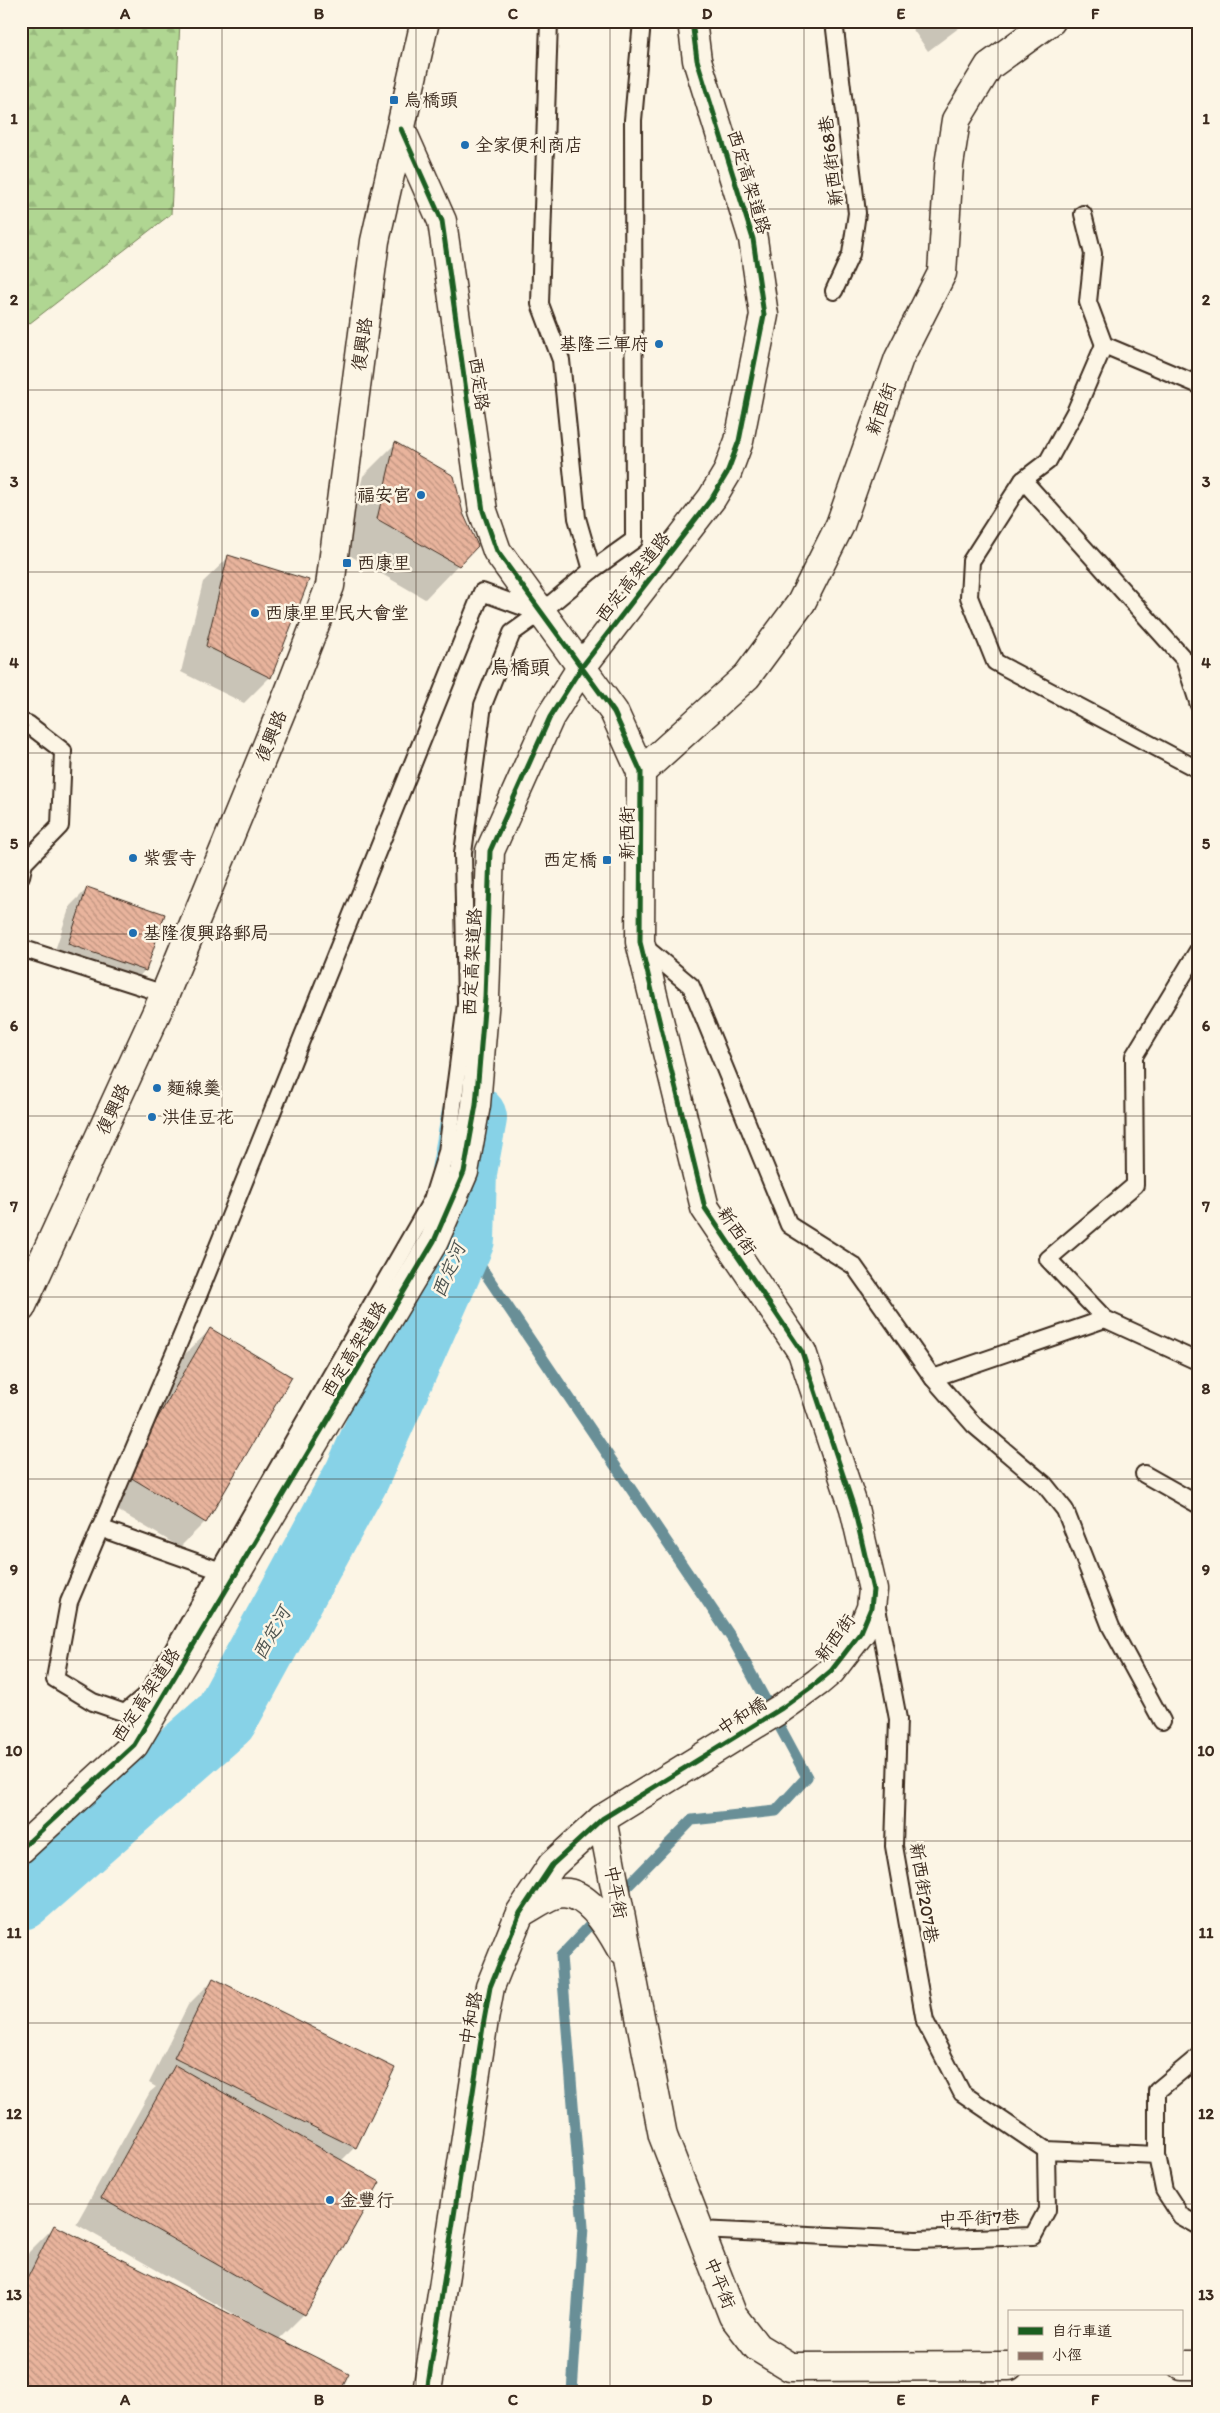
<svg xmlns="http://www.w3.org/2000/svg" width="1220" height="2413" viewBox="0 0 1220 2413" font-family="Itim,'LXGW WenKai TC',sans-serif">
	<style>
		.forest { fill: url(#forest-firs); stroke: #768058 }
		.shadow { fill: #0003 }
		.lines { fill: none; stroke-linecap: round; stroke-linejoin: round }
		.stream { stroke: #698f97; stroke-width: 11 }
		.river { stroke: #87d2e7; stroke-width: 66 }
		.building { fill: url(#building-back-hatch); stroke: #3b2a1e }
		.service-casing { stroke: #3b2a1e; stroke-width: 20 }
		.minor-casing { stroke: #3b2a1e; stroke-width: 31 }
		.tertiary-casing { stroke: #3b2a1e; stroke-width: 31 }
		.service { stroke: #fcf5e5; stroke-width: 16 }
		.minor { stroke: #fcf5e5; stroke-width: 28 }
		.tertiary { stroke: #fcf5e5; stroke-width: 28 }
		.quiet { stroke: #8d6e63; stroke-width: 4; stroke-dasharray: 8 4; stroke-linecap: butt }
		.cycleway-casing { stroke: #fcf5e5; stroke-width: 8 }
		.cycleway { stroke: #1b5e20; stroke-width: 5 }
		.grid { fill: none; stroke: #3b2a1e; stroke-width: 1; stroke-opacity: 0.55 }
		.poi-dot { fill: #1f6fb2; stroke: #fcf5e5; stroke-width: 2 }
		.labels { text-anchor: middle; stroke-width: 5; stroke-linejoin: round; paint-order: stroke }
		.poi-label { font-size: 18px; fill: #3b2a1e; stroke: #fcf5e5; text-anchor: start }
		.street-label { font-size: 18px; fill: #3b2a1e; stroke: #fcf5e5 }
		.water-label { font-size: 19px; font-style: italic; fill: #4e5450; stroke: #fcf5e5 }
		.quarter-label { font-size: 20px; fill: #3b2a1e; stroke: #fcf5e5 }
		.neatline { fill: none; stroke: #3b2a1e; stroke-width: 2 }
		.grid-label { font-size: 16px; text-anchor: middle; font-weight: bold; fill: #3b2a1e }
	</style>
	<defs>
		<pattern id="forest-firs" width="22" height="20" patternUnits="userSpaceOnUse" patternTransform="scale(1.25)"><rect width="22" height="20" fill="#b0d692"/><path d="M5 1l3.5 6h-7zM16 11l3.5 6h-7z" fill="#98b87d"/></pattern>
		<pattern id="building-back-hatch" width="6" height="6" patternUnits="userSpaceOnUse" patternTransform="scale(1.25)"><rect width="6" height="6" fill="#e9b49d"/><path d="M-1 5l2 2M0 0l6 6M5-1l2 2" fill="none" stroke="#be937f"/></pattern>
	</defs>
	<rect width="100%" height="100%" fill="#fcf5e5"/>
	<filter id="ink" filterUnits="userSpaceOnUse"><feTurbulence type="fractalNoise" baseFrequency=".02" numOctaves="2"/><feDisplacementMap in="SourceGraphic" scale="10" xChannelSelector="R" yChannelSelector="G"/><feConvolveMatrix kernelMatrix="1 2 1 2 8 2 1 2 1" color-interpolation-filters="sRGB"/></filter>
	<g filter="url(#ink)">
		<polygon class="forest" points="21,21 180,21 171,214 21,330"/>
		<g class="shadow">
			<polygon points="907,21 968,21 928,51"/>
			<polygon points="395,444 461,513 476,546 425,599 344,552 363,476"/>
			<polygon points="229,557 270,677 244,703 181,672 203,582"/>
			<polygon points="87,889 145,970 128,988 51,962 70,906"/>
			<polygon points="210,1330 205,1522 180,1547 100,1500 184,1355"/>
			<polygon points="213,1980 355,2147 341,2161 304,2314 278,2340 21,2392 21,2267 29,2252 54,2227 245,2323 246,2321 76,2224 150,2092 156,2087 149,2083 188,2005"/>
		</g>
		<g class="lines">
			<g class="stream">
				<polyline points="462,1239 733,1640 807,1777 776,1811 692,1820 619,1895"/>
				<polyline points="572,2392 583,2227 561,1956 599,1916"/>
			</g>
			<polyline class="river" points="21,1897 225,1718 357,1476 462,1239 464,1172 474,1118"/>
		</g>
		<g class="building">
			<polygon points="395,442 454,476 463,513 478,546 459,566 377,519"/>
			<polygon points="228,555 309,580 271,678 206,646"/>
			<polygon points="87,887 165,914 146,971 68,944"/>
			<polygon points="210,1328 292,1377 206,1523 125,1474"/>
			<polygon points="213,1978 395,2068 356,2148 174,2058"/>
			<polygon points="175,2065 380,2182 305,2315 101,2198"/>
			<polygon points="54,2225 349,2374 340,2392 21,2392 21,2291"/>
		</g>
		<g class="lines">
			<g class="service-casing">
				<g id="service">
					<polyline points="1083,214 1093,254 1088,302 1104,345 1199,385"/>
					<polyline points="834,291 851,254 857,213 834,21"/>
					<polyline points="1104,345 1076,410 1048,461 1023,480 1184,659 1199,705"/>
					<polyline points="1023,480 971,561 969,597 995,662 1199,770"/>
					<polyline points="592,570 634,540 633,120 642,21"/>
					<polyline points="540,613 482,592 183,1333 69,1602 55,1679 93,1702 125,1713 149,1692 432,1200 447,1152 466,1004 463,853 483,705 512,633 540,613 592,570 577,518 561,360 540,304 549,21"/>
					<polyline points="21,876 24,863 60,826 63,751 28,724"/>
					<polyline points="641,944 691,986 789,1225 854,1266 933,1378 974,1425 1045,1485 1065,1510 1111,1627 1162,1721"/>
					<polyline points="21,948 165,994"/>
					<polyline points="1199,949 1134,1056 1135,1185 1048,1259 1105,1319 1199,1362"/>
					<polyline points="933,1378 1105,1319"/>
					<polyline points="1144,1474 1199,1505"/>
					<polyline points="100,1528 221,1571"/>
					<polyline points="876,1603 898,1719 894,1846 925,2021 962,2093 1046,2150"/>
					<polyline points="1157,2155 1157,2091 1199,2056"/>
					<polyline points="699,2230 916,2240 1033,2236 1047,2210 1046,2150 1157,2155 1164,2190 1181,2216 1199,2226"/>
				</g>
			</g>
			<g class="minor-casing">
				<g id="minor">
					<polyline points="401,129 442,221 483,511 497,551 614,712 641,772 640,942 705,1208 802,1352 854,1508 873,1590 871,1608 861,1632 831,1671 818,1682 782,1708 602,1819 552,1865 520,1913 490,1987 484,2020 427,2392"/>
					<polyline points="641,772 747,676 801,603 840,525 899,358 942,273 949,165 956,120 989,66 1051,21"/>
					<polyline points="602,1819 663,2136 733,2316 757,2347 790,2367 1009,2366"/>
					<path d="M522,1912C532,1907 542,1899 553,1895C584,1883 609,1927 621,1949"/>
					<polyline points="1181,2365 1199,2365"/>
				</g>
			</g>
			<g class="tertiary-casing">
				<g id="tertiary">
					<polyline points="21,1308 165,994 289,692 330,586 375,241 425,21"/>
					<polyline points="21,1849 134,1745 434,1241 464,1172 476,1105 485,998 490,851 550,717 581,668 712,498 727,473 739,441 764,315 753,239 697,60 692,21"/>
				</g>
			</g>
			<use href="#service" class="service"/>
			<use href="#minor" class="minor"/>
			<use href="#tertiary" class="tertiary"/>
			<polyline class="quiet" points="21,730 28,724"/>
			<g class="cycleway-casing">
				<g id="cycleway">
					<polyline points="401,129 442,221 483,511 497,551 614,712 641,772 640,942 705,1208 802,1352 854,1508 873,1590 871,1608 861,1632 831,1671 818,1682 782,1708 602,1819 552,1865 520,1913 490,1987 484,2020 427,2392"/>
					<polyline points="21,1849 134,1745 434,1241 464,1172 476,1105 485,998 490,851 550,717 581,668 712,498 727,473 739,441 764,315 753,239 697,60 692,21"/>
				</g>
			</g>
			<use href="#cycleway" class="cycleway"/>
		</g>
	</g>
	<path class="grid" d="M222,21V2392M416,21V2392M610,21V2392M804,21V2392M998,21V2392M21,209H1199M21,390H1199M21,572H1199M21,753H1199M21,934H1199M21,1116H1199M21,1297H1199M21,1479H1199M21,1660H1199M21,1841H1199M21,2023H1199M21,2204H1199"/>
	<g class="poi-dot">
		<rect x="389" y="95" width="10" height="10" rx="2.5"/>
		<circle cx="465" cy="145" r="5"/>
		<circle cx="659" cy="344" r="5"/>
		<circle cx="421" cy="495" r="5"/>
		<rect x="342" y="558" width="10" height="10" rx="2.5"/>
		<circle cx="255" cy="613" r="5"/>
		<circle cx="133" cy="858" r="5"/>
		<rect x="602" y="855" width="10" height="10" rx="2.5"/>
		<circle cx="133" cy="933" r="5"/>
		<circle cx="157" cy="1088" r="5"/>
		<circle cx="152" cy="1117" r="5"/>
		<circle cx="330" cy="2200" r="5"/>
	</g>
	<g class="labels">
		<g class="poi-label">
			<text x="404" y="106">烏橋頭</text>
			<text x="475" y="151">全家便利商店</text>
			<text x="649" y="350" text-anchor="end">基隆三軍府</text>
			<text x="411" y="501" text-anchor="end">福安宮</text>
			<text x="357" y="569">西康里</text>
			<text x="265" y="619">西康里里民大會堂</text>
			<text x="143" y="864">紫雲寺</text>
			<text x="597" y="866" text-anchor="end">西定橋</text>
			<text x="143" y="939">基隆復興路郵局</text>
			<text x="167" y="1094">麵線羹</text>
			<text x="162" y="1123">洪佳豆花</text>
			<text x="340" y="2206">金豐行</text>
		</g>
		<g class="street-label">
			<text transform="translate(831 161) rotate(-97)" y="6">新西街68巷</text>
			<text transform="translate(749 182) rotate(73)" y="6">西定高架道路</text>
			<text transform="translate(362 344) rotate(-82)" y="6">復興路</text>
			<text transform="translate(479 384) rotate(82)" y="6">西定路</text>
			<text transform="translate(881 409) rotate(-70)" y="6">新西街</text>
			<text transform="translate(633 577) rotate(-52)" y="6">西定高架道路</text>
			<text transform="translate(271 736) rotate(-68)" y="6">復興路</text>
			<text transform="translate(627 833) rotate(-90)" y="6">新西街</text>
			<text transform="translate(472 962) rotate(-87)" y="6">西定高架道路</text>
			<text transform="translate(113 1109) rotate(-65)" y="6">復興路</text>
			<text transform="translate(737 1231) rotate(56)" y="6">新西街</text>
			<text transform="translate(354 1349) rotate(-59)" y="6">西定高架道路</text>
			<text transform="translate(835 1638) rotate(-54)" y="6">新西街</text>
			<text transform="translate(146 1695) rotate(-57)" y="6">西定高架道路</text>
			<text transform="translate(742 1716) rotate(-32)" y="6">中和橋</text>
			<text transform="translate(616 1892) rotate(79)" y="6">中平街</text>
			<text transform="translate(924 1893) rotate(81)" y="6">新西街207巷</text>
			<text transform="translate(471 2018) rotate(-80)" y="6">中和路</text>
			<text transform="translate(979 2218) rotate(-2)" y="6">中平街7巷</text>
			<text transform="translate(720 2283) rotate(68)" y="6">中平街</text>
		</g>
		<g class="water-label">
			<text transform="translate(448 1270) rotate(-67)" y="7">西定河</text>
			<text transform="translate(271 1633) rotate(-61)" y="7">西定河</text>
		</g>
		<g class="quarter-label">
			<text x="520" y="674">烏橋頭</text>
		</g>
	</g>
	<rect width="1220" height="2413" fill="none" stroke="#fcf5e5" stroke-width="55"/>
	<rect x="1008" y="2310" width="175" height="65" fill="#fcf5e5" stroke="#afa495"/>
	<rect x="1018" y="2327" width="25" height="8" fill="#1b5e20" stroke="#afa495"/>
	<text x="1052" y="2336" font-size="15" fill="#3b2a1e">自行車道</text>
	<rect x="1018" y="2352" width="25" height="8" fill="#8d6e63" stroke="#afa495"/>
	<text x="1052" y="2360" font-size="15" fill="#3b2a1e">小徑</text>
	<rect x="28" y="28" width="1164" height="2358" class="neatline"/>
	<g class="grid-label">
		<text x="125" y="19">A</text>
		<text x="319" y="19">B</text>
		<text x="513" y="19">C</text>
		<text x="707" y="19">D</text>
		<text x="901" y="19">E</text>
		<text x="1095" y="19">F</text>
		<text x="14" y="124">1</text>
		<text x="1206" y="124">1</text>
		<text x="14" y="305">2</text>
		<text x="1206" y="305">2</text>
		<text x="14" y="487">3</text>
		<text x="1206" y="487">3</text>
		<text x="14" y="668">4</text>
		<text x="1206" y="668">4</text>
		<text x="14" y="849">5</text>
		<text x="1206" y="849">5</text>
		<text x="14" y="1031">6</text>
		<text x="1206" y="1031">6</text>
		<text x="14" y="1212">7</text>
		<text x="1206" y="1212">7</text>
		<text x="14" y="1394">8</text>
		<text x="1206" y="1394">8</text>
		<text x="14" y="1575">9</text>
		<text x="1206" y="1575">9</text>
		<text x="14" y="1756">10</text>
		<text x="1206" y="1756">10</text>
		<text x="14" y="1938">11</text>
		<text x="1206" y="1938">11</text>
		<text x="14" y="2119">12</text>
		<text x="1206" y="2119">12</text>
		<text x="14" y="2300">13</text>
		<text x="1206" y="2300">13</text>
		<text x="125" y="2405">A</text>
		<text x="319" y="2405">B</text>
		<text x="513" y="2405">C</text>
		<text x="707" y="2405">D</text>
		<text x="901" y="2405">E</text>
		<text x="1095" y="2405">F</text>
	</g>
</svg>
